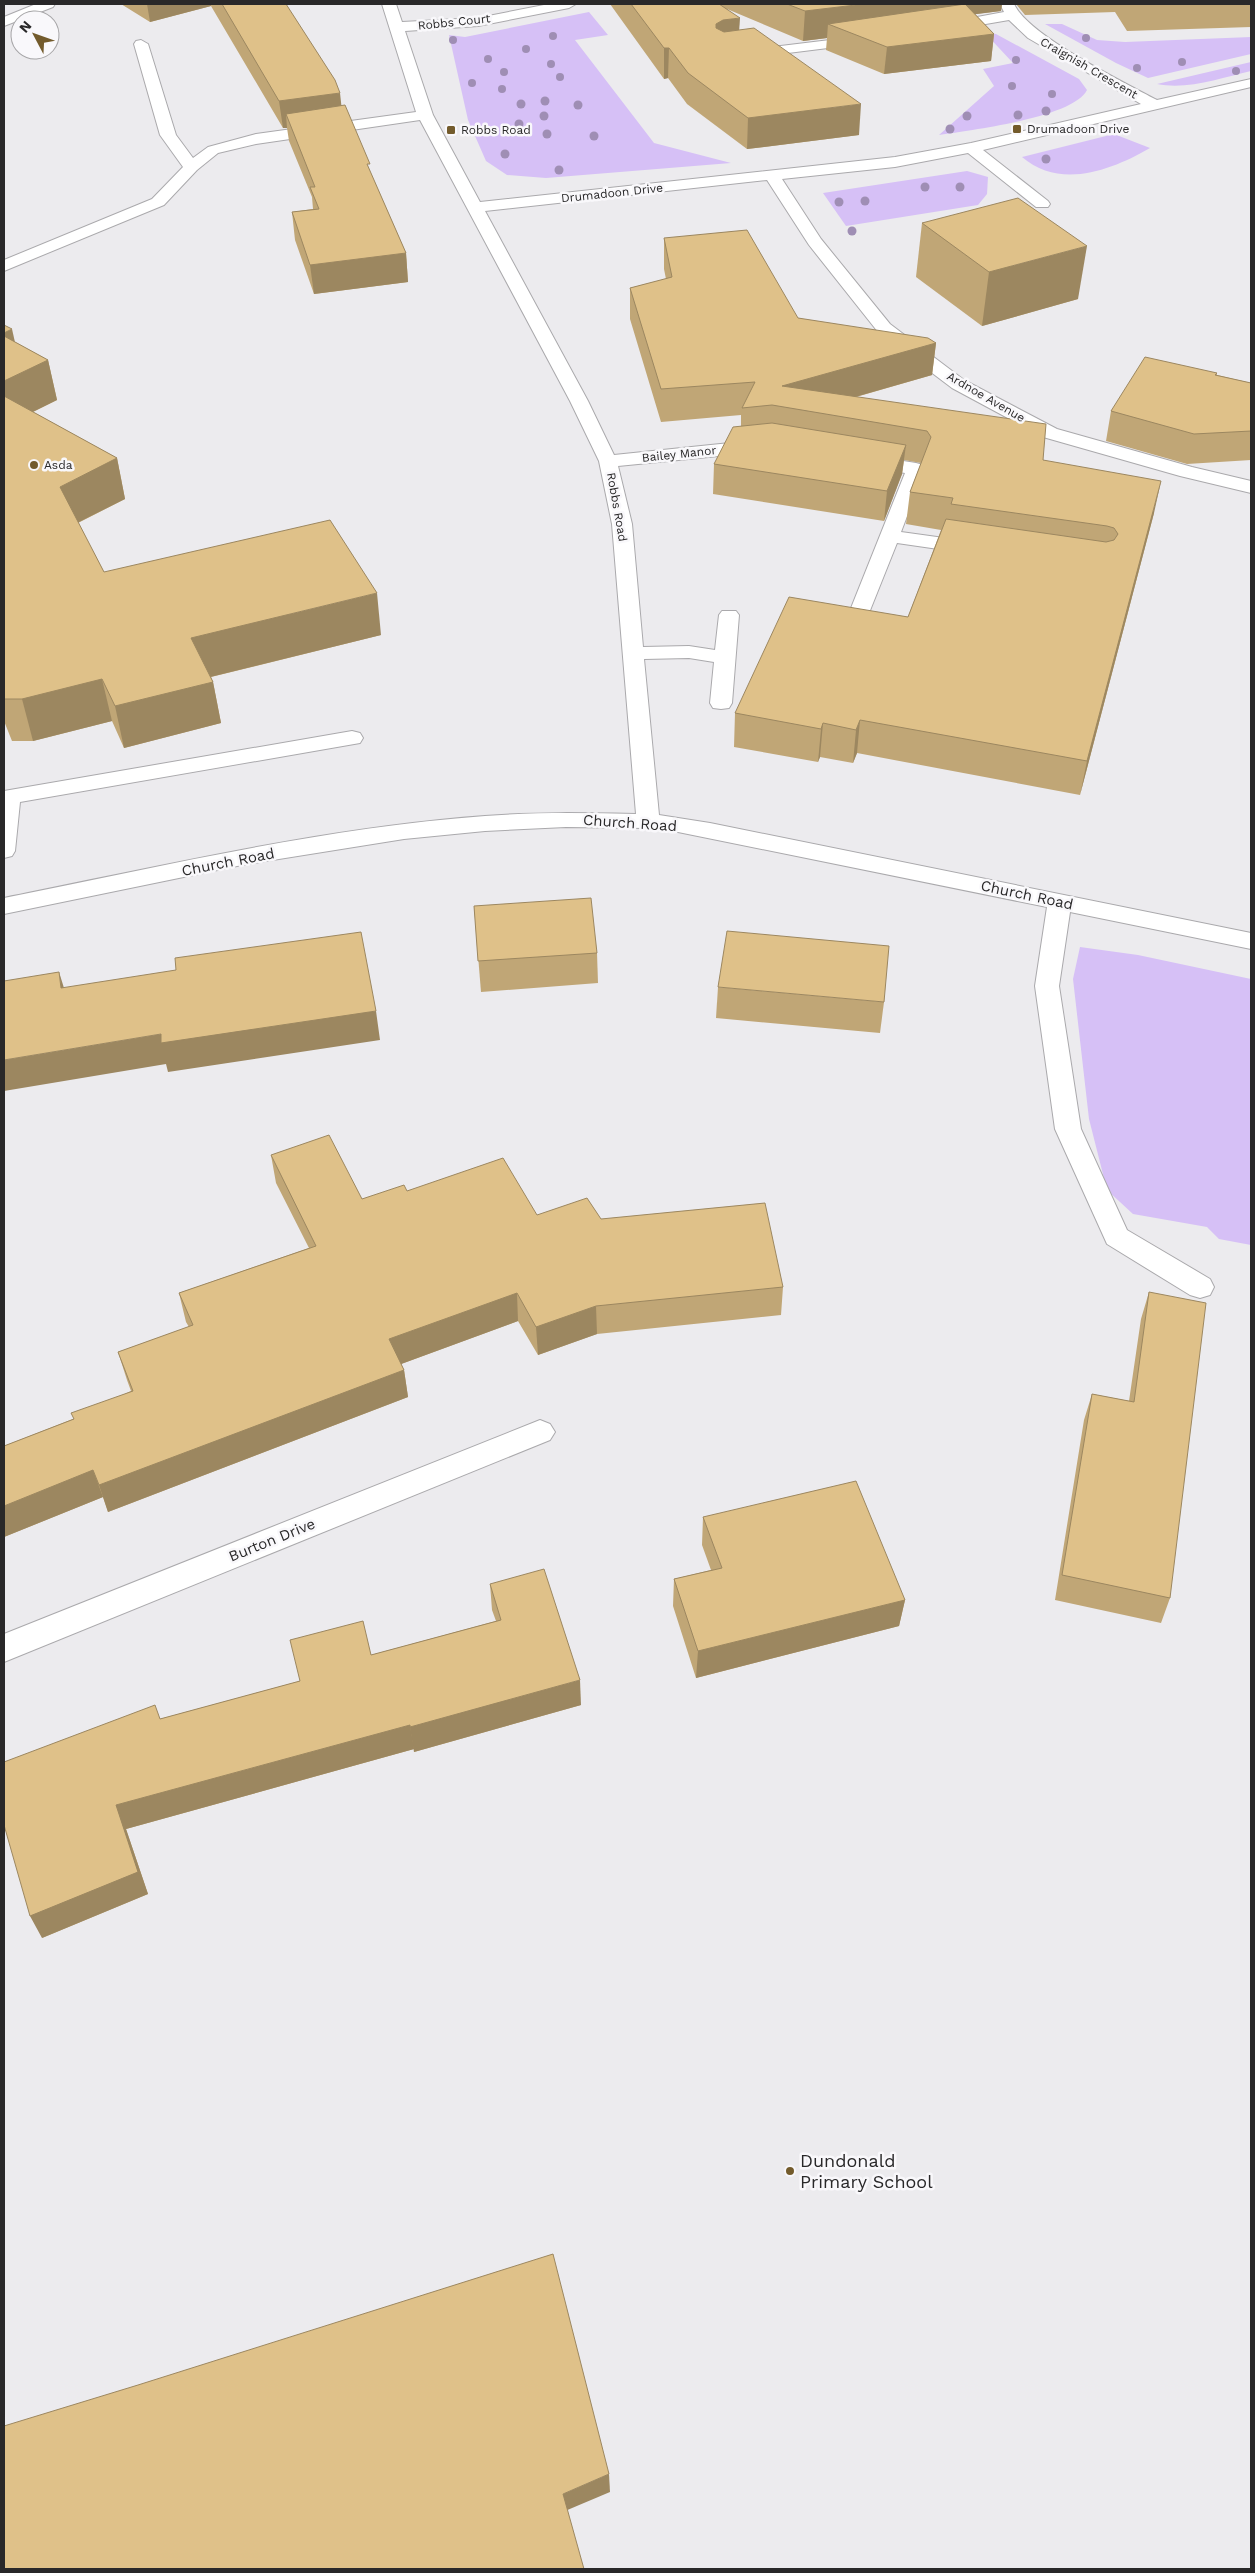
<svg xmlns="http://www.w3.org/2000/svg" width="1255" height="2573" viewBox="0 0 1255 2573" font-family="'Work Sans',sans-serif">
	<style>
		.green { fill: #d6c0f6 }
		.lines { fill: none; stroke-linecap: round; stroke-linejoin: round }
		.minor-casing { stroke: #aaa9ac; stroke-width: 2 }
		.minor { fill: #fff; fill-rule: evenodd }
		.tree { fill: #9f8eb4 }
		.wall { fill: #c0a676 }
		.shaded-wall { fill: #9c8760 }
		.building { fill: #dfc189; stroke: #9c8760 }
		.poi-dot { fill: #735b2c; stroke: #f9f8fb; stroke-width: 2 }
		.labels { text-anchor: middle; stroke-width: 5; stroke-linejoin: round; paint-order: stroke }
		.far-street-label { font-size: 12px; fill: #292829; stroke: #f9f8fb }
		.far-poi-label { font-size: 12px; fill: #292829; stroke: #f9f8fb; text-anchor: start }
		.street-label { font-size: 15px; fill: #292829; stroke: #f9f8fb }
		.near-poi-label { font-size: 18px; fill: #292829; stroke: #f9f8fb; text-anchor: start }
	</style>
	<rect width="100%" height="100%" fill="#ecebee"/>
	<g class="green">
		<polygon points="589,12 608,35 575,40 654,143 731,163 546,178 507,175 486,161 468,120 449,35 465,37"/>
		<polygon points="1045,24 1062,24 1097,40 1125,42 1251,37 1251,54 1148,78 1116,63"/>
		<path d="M985,33L996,34L1079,79L1087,90C1073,118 970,130 939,135L994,86L983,69L1013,63Z"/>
		<path d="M1251,62V71C1221,78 1188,90 1157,84Z"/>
		<path d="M1114,134L1150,148C1112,170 1060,190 1022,157Z"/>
		<polygon points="967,171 988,177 987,194 978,205 846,226 823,193"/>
		<polygon points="1080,947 1138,955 1251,979 1251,1245 1219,1239 1207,1227 1133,1214 1107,1190 1089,1119 1073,979"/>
	</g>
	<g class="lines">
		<g class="minor-casing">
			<g id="minor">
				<polygon points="36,4 55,4 53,7 4,26 4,17"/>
				<path d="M382,4H396L402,22L478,18L549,4H576L569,8L478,26L405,31L433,115L480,202L895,157L971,143L1141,104L1028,38L1009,20L945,31L938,27L945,23L1004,12L1000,4H1014C1029,36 1122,81 1157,100L1251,79V87L983,150L1048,201L1050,204L1048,207H1036L968,153L895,167L782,179L821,239L890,324L964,380L1057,429L1192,467L1251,481V493L1180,476L1043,437L952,388L878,332L809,245L767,180L485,211L588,401L614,455L759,440L766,442L768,446L766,450L759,452L618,466L632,524L643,647L689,646L715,650L719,615L722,611H736L739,615L732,703L729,708L721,709L713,708L710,703L714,662L689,658L644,659L659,815L710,823L1251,933V949L1070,912L1059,986L1081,1129L1127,1230L1210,1279L1214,1287L1210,1295L1200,1298L1190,1295L1107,1244L1055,1129L1035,986L1047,907L678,832L647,828L566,827L485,831L404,839L242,865L4,914V898C163,866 323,828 485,816C535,812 586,813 636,814L612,524L599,461L570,401L420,120L256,144L218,153L197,170L164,205L4,271V260L152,199L183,167L160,135L134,44L136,41L141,40L148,44L176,135L193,158L208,147L256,134L416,112Z"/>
				<polygon points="863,36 870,40 868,43 747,58 740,54 747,50"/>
				<polygon points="865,455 916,463 923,465 925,469 901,532 973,542 980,544 983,548 980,552 973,554 897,543 861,633 858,637 851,639 844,637 841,633 905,473 858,465 856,461 858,457"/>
				<polygon points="352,731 360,733 363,738 360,743 20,802 15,851 12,856 4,858 4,791"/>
				<polygon points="540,1420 550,1424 555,1432 550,1440 4,1662 4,1634"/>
			</g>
		</g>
		<use href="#minor" class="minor"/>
	</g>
	<g class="tree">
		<circle cx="553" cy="36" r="4"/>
		<circle cx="1086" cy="38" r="4"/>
		<circle cx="453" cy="40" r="4"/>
		<circle cx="526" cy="49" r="4"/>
		<circle cx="488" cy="59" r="4"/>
		<circle cx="1016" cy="60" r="4"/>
		<circle cx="1182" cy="62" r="4"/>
		<circle cx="551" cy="64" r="4"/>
		<circle cx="1137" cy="68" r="4"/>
		<circle cx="1236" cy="71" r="4"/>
		<circle cx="504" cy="72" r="4"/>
		<circle cx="560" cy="77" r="4"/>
		<circle cx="472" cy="83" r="4"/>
		<circle cx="1012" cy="86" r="4"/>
		<circle cx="502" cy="89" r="4"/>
		<circle cx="1052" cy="94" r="4"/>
		<circle cx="545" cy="101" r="4.5"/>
		<circle cx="521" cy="104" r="4.5"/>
		<circle cx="578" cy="105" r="4.5"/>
		<circle cx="1046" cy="111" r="4.5"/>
		<circle cx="1018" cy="115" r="4.5"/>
		<circle cx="544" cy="116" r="4.5"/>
		<circle cx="967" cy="116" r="4.5"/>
		<circle cx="519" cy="124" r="4.5"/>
		<circle cx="950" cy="129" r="4.5"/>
		<circle cx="547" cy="134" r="4.5"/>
		<circle cx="594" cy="136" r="4.5"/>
		<circle cx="505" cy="154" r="4.5"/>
		<circle cx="1046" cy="159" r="4.5"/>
		<circle cx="559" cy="170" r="4.5"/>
		<circle cx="925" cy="187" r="4.5"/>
		<circle cx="960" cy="187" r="4.5"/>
		<circle cx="865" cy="201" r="4.5"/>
		<circle cx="839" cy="202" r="4.5"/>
		<circle cx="852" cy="231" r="4.5"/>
	</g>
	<g class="wall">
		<polygon points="121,4 286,4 341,106 370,172 406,253 408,282 314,294 295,240 292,212 313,209 312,197 289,141 287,128 283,128 211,6 150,22"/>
		<polygon points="610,4 1002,4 1001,11 975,14 994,34 991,61 884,74 826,50 827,38 803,41 727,9 739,30 859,135 747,149 687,104 668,78 664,79"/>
		<polygon points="1016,4 1251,4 1251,27 1127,31 1115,12 1025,15"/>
		<polygon points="922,223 1078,299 982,326 916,277"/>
		<polygon points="664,238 798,318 936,343 932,375 856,397 1043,460 1154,513 1080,795 857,753 853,763 820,757 818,762 734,747 735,713 908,617 941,530 906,524 910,492 921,463 904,460 902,474 884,521 713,494 714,464 741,426 741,415 661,422 630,319 630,288 666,279 664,269"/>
		<polygon points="4,325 15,342 48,360 57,400 33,412 117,458 125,499 78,523 104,572 381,635 211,677 213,682 221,723 124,748 112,721 33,741 12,741 4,721"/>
		<polygon points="1217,373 1217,375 1251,383 1251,460 1187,464 1106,441 1111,411"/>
		<polygon points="474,906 597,953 598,983 481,992"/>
		<polygon points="718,987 884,1002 880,1033 716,1018"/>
		<polygon points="271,1155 362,1199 407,1191 537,1215 601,1219 783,1287 781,1315 597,1334 538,1355 518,1321 401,1364 404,1370 408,1397 108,1512 103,1497 4,1537 4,1446 73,1419 131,1391 127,1380 118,1352 189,1327 186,1322 179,1293 309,1248 276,1183"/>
		<polygon points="1149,1292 1170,1598 1161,1623 1055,1600 1084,1420 1092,1394 1129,1401 1141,1319"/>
		<polygon points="1251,1369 1251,1384 1250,1384"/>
		<polygon points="703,1517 905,1600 899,1626 696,1678 673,1606 674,1579 711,1570 702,1545"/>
		<polygon points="490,1584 581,1705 414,1752 414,1749 126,1829 148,1894 42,1938 160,1719 300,1681 371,1655 496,1621 492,1610"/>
	</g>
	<g class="shaded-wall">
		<polygon points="147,4 211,4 211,6 150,22"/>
		<polygon points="864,4 1002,4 1001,11 953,17 828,24 827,38 803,41 805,11"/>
		<polygon points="740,18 738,48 715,54 716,24 723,20"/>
		<polygon points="994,34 991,61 884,74 887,47"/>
		<polygon points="664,48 669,48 668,78 664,79"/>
		<polygon points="340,93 343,120 286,114 287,128 283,128 279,101"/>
		<polygon points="861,104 859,135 747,149 748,118"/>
		<polygon points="1087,246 1078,299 982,326 989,272"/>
		<polygon points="406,253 408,282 314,294 310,265"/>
		<polygon points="12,329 21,369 4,348 4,333"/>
		<polygon points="936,343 932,375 806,411 782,386"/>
		<polygon points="48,360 57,400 4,426 4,381"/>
		<polygon points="906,445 902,474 884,521 887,491"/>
		<polygon points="117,458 125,499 69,527 60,487"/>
		<polygon points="1161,481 1154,513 1080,795 1087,761"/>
		<polygon points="377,593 381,635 198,680 191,638"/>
		<polygon points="102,679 112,721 33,741 22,699"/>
		<polygon points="213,682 221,723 124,748 115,706"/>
		<polygon points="860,720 857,753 853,763 856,730"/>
		<polygon points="823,723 820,757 818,762 821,729"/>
		<polygon points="59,972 68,1001 61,988"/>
		<polygon points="376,1011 380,1040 168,1072 166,1064 4,1091 4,1060 161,1034"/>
		<polygon points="517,1293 518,1321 393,1367 389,1339"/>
		<polygon points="596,1306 597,1334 538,1355 536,1327"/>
		<polygon points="404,1370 408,1397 108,1512 99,1485"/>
		<polygon points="93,1470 103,1497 4,1537 4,1506"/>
		<polygon points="905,1600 899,1626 696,1678 698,1651"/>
		<polygon points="580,1680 581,1705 414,1752 410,1727"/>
		<polygon points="410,1725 414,1749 126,1829 148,1894 42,1938 30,1916 116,1805"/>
		<polygon points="609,2474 610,2492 565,2511 563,2494"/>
	</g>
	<g class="building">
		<polygon points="222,4 286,4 335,80 340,93 279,101"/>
		<polygon points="631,4 719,4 740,18 723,20 716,24 716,28 724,32 754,28 861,104 748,118 688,73 669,48 664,48"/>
		<polygon points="787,4 864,4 805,11"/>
		<polygon points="965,4 994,34 887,47 828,24"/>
		<polygon points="345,105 370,164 367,164 406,253 310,265 292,212 319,209 310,187 315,187 286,114"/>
		<polygon points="1018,198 1087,246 989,272 922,223"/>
		<polygon points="747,230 798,318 928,338 936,343 782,386 1046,424 1043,460 1161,481 1087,761 860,720 856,730 823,723 821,729 735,713 789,597 908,617 946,519 1106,542 1114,540 1118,534 1114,528 1107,526 951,504 953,498 910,492 931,437 927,431 772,405 742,408 755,382 661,389 630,288 672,277 664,238"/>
		<polygon points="4,325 12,329 4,333"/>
		<polygon points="4,336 48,360 4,381"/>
		<polygon points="1145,357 1217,373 1215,375 1251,383 1251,431 1194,434 1111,411"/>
		<polygon points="4,396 117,458 60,487 104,572 330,520 377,593 191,638 213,682 115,706 102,679 22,699 4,699"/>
		<polygon points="772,423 906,445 887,491 714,464 733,427"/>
		<polygon points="591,898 597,953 478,961 474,906"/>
		<polygon points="727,931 889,946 884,1002 718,987"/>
		<polygon points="361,932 376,1011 161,1043 161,1034 4,1060 4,981 59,972 61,988 176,970 175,958"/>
		<polygon points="329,1135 362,1199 404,1185 407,1191 503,1158 537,1215 587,1198 601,1219 765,1203 783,1287 596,1306 536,1327 517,1293 389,1339 404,1370 99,1485 93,1470 4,1506 4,1446 74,1419 71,1413 133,1391 118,1352 193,1325 179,1293 316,1246 271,1155"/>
		<polygon points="1149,1292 1206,1303 1170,1598 1062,1575 1092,1394 1134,1402"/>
		<polygon points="856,1481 905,1600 698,1651 674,1579 722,1568 703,1517"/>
		<polygon points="544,1569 580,1680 410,1727 410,1725 116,1805 138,1872 30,1916 4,1825 4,1762 155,1705 160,1719 300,1681 290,1640 363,1621 371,1655 501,1620 490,1584"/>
		<polygon points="553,2254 609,2474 563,2494 584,2569 4,2569 4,2426 138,2385"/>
	</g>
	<g class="poi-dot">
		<rect x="1012" y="124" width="10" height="10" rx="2.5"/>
		<rect x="446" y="125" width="10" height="10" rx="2.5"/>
		<circle cx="34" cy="465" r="5"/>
		<circle cx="790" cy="2171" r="5"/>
	</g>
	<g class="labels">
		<g class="far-street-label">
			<text transform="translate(454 22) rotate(-6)" y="4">Robbs Court</text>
			<text transform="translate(1089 68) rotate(30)" y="4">Craignish Crescent</text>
			<text transform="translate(612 193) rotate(-6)" y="4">Drumadoon Drive</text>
			<text transform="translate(986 397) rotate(30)" y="4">Ardnoe Avenue</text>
			<text transform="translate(679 454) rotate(-6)" y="4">Bailey Manor</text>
			<text transform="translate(617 507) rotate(80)" y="4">Robbs Road</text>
		</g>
		<g class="far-poi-label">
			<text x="1027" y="133">Drumadoon Drive</text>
			<text x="461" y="134">Robbs Road</text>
			<text x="44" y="469">Asda</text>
		</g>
		<g class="street-label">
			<text transform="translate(630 823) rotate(4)" y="5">Church Road</text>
			<text transform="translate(228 862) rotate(-11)" y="5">Church Road</text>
			<text transform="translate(1027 895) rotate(12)" y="5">Church Road</text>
			<text transform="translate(272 1540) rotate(-22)" y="5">Burton Drive</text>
		</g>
		<g class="near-poi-label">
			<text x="800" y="2167">Dundonald<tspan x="800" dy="21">Primary School</tspan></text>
		</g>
	</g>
	<rect width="1255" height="2573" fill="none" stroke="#292829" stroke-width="10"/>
	<g transform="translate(35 35) rotate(311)"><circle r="24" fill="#f9f8fb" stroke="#a6a5a7"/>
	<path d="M0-4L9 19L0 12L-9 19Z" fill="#735b2c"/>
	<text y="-8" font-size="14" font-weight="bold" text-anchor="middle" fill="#292829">N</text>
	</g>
</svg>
